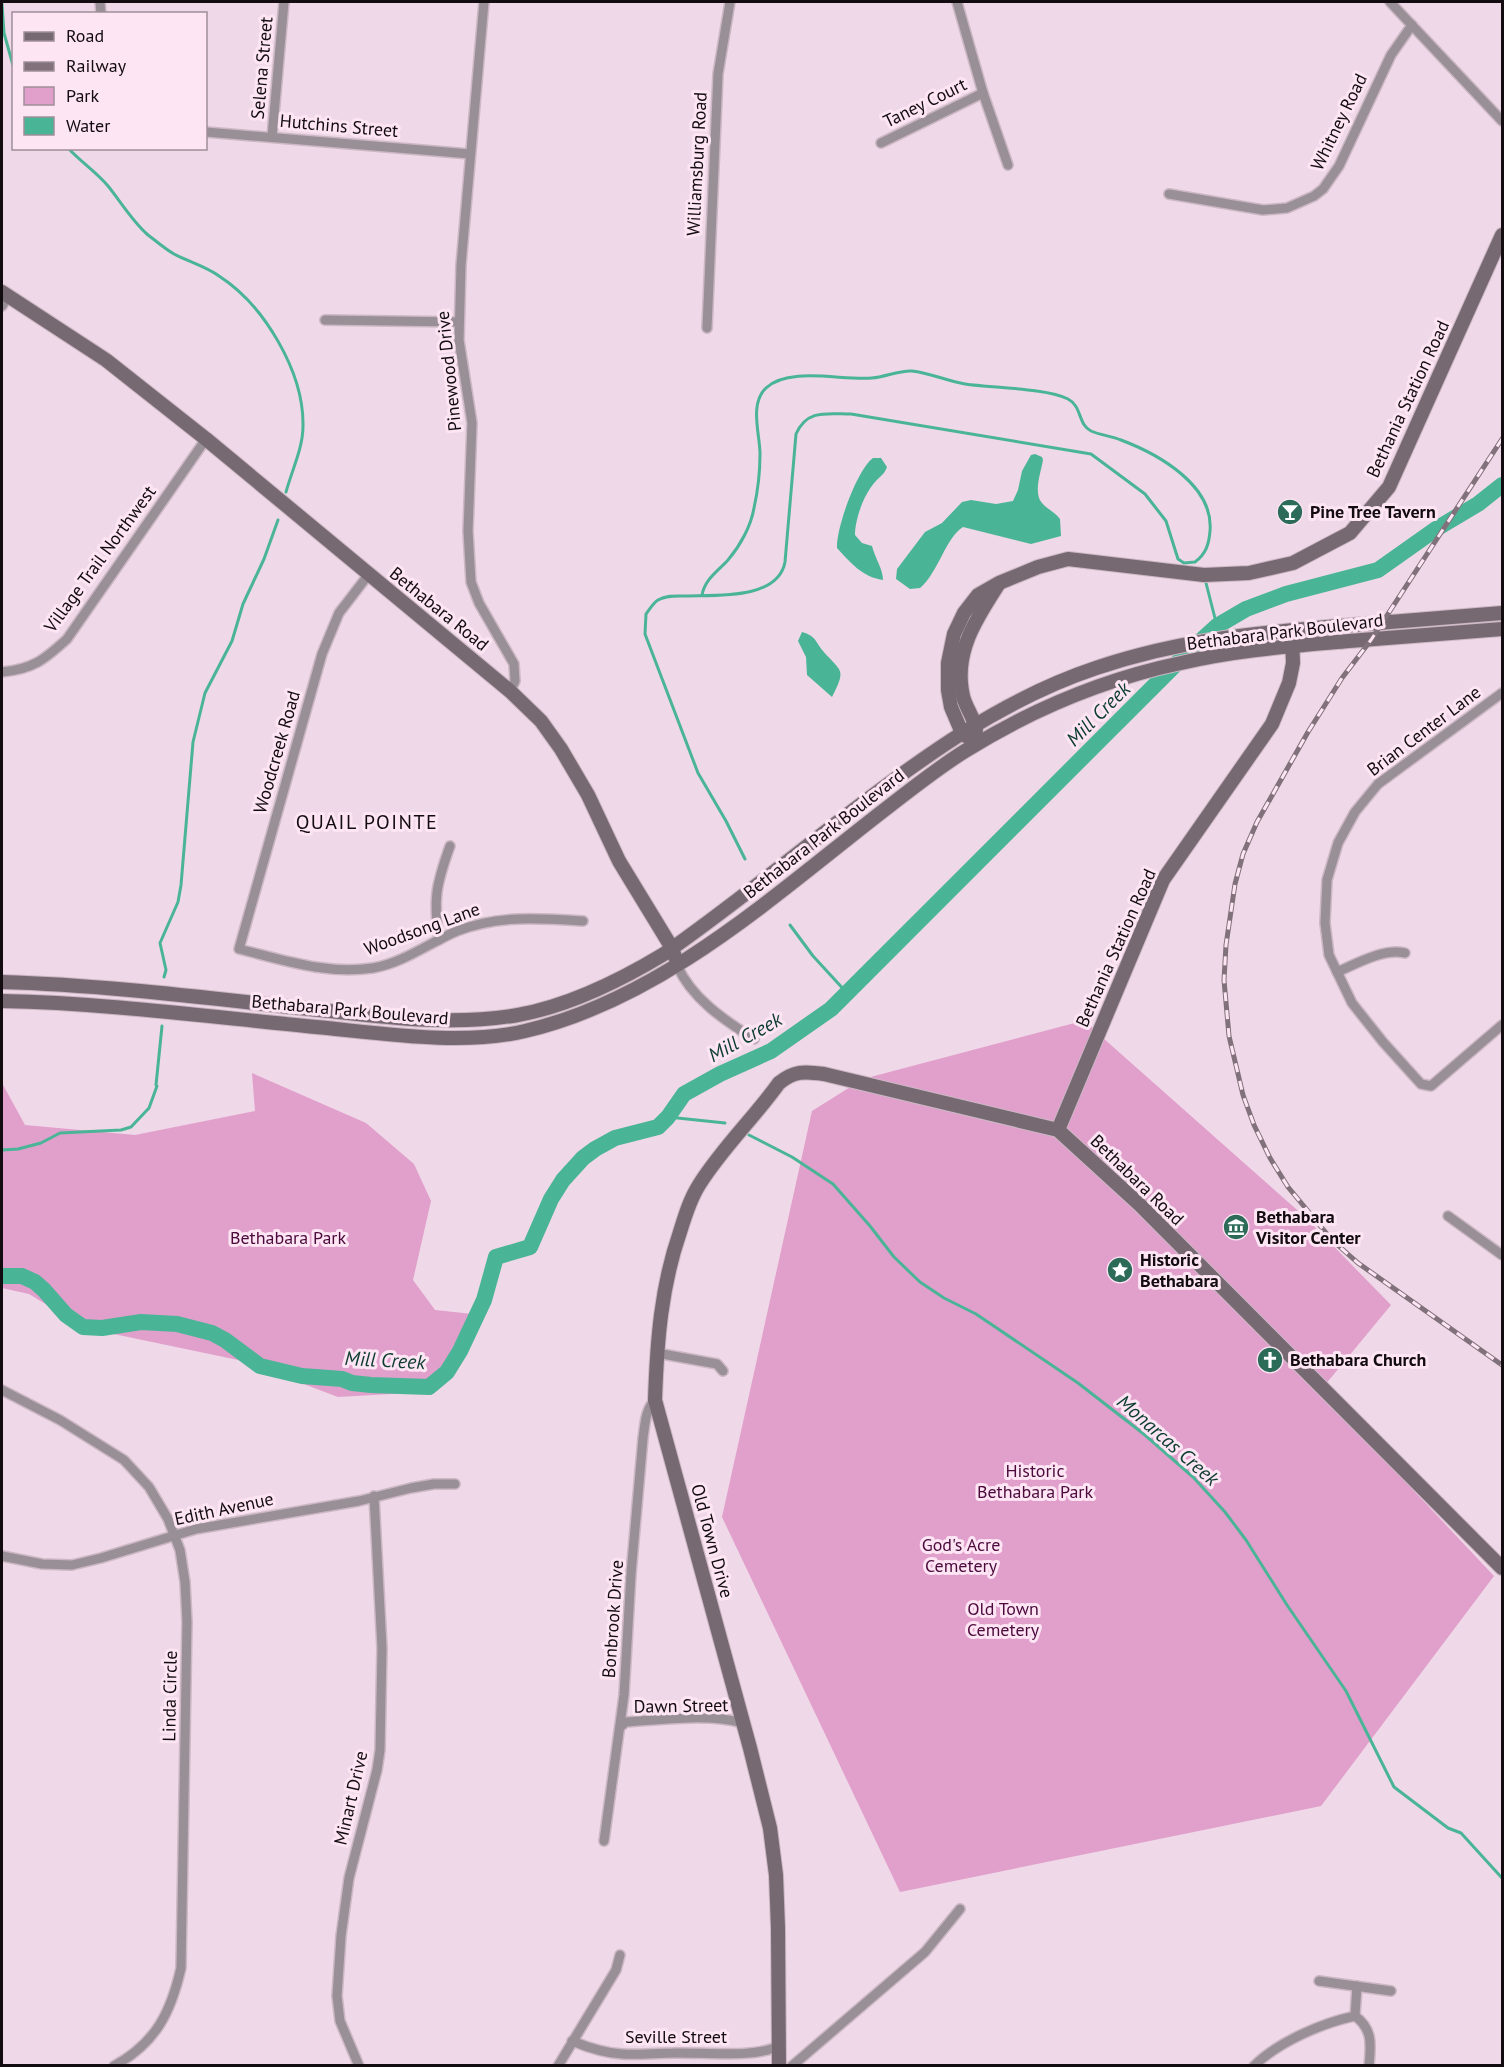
<svg xmlns="http://www.w3.org/2000/svg" width="1504" height="2067" viewBox="0 0 1504 2067" font-family="'PT Sans',sans-serif">
	<style>
		.green { fill: #e19fcc }
		.water { fill: #4ab596 }
		.lines { fill: none; stroke-linecap: round; stroke-linejoin: round }
		.stream { stroke: #4ab596; stroke-width: 3 }
		.river { stroke: #4ab596; stroke-width: 16 }
		.street-casing { stroke: #ccb7c5; stroke-width: 12 }
		.secondary-casing { stroke: #ccb7c5; stroke-width: 16 }
		.street { stroke: #998f96; stroke-width: 9 }
		.secondary { stroke: #776972; stroke-width: 14 }
		.rail-casing { stroke: #80717b; stroke-width: 5 }
		.rail { stroke: #fde5f4; stroke-width: 3; stroke-dasharray: 9; stroke-linecap: butt }
		.labels { text-anchor: middle; stroke-width: 6; stroke-linejoin: round; paint-order: stroke }
		.street-label { font-size: 18px; fill: #120b10; stroke: #fde5f4 }
		.poi-label { font-size: 18px; font-weight: bold; fill: #120b10; stroke: #fde5f4; text-anchor: start }
		.park-label { font-size: 18px; fill: #4b093c; stroke: #fde5f4 }
		.water-label { font-size: 20px; font-style: italic; fill: #0c3c30; stroke: #fde5f4 }
		.neighbourhood-label { font-size: 20px; letter-spacing: 1.5px; fill: #120b10; stroke: #fde5f4 }
	</style>
	<rect width="100%" height="100%" fill="#efd8e7"/>
	<g class="green">
		<polygon points="1086,1020 1094,1030 1305,1217 1391,1305 1320,1391 1494,1576 1321,1806 900,1892 722,1517 812,1111 863,1079"/>
		<polygon points="252,1073 366,1123 414,1164 431,1201 413,1280 435,1310 482,1315 456,1363 426,1392 338,1397 243,1361 85,1328 29,1294 2,1288 2,1083 25,1125 135,1135 255,1111"/>
	</g>
	<g class="water">
		<path d="M1035,454L1042,457L1043,460C1041,472 1033,493 1042,503C1047,509 1055,512 1060,519L1061,536L1031,544L963,527C946,537 938,573 920,588L910,589L896,579L897,569L925,532L942,523L962,502L971,500L996,504L1013,501L1018,490L1022,471L1031,455Z"/>
		<path d="M873,458H881L887,467C884,475 880,476 875,482C864,494 855,519 855,535L862,543L872,546C875,558 883,569 883,580C862,577 850,562 837,548C836,528 857,470 873,458Z"/>
		<path d="M802,632C816,636 815,641 823,651C841,672 847,668 832,697L807,675L806,657L798,641Z"/>
	</g>
	<g class="lines">
		<g class="stream">
			<polyline points="2,4 4,33 14,69"/>
			<path d="M68,148C81,162 96,172 108,186C121,202 132,221 148,235C156,241 165,249 174,254C189,262 205,266 219,276C264,305 304,372 303,426C303,448 292,470 286,492"/>
			<polyline points="1206,583 1217,626"/>
			<path d="M702,595C705,579 717,572 728,560C740,546 751,526 754,508C758,490 760,472 760,454C760,434 749,404 766,388C789,366 843,381 872,378C885,377 900,370 912,371C930,373 947,381 965,384C992,388 1047,388 1068,399C1082,406 1078,425 1091,431C1100,435 1111,436 1121,440C1158,454 1214,485 1210,531C1209,544 1206,554 1195,562L1184,563L1178,559L1166,521L1145,494L1091,454L851,414C827,414 807,409 796,434L785,562C778,600 716,595 686,596C677,596 666,595 658,600C653,603 650,609 646,614L645,634L698,773L726,821L745,859"/>
			<polyline points="790,925 813,956 847,993"/>
			<polyline points="164,977 166,970 160,943 178,902 181,885 193,742 205,693 232,641 243,604 264,559 278,520"/>
			<polyline points="668,1117 725,1123"/>
			<polyline points="749,1135 792,1157 833,1184 870,1226 894,1257 920,1282 944,1298 976,1314 1078,1383 1145,1435 1193,1477 1225,1512 1246,1540 1287,1605 1346,1691 1394,1787 1448,1828 1461,1833 1502,1878"/>
			<polyline points="2,1150 18,1149 41,1143 60,1133 121,1130 131,1127 149,1108 157,1086 156,1085 162,1026"/>
		</g>
		<polyline class="river" points="2,1276 22,1276 35,1282 44,1290 66,1315 83,1327 102,1328 141,1322 177,1324 212,1333 225,1340 260,1366 302,1376 342,1379 352,1383 371,1385 429,1387 447,1372 460,1351 484,1300 496,1257 530,1247 551,1199 563,1180 583,1158 595,1149 615,1138 658,1127 668,1117 684,1094 720,1074 771,1051 831,1009 1182,658 1217,626 1246,609 1286,594 1378,570 1436,529 1478,504 1502,485"/>
		<g class="street-casing">
			<g id="street">
				<polyline points="100,2 101,14"/>
				<polyline points="484,2 461,265 459,340 472,423 468,531 471,582 479,603 514,664 515,681 510,691"/>
				<polyline points="957,2 983,93 1008,165"/>
				<polyline points="1390,2 1502,121"/>
				<polyline points="206,132 470,154"/>
				<polyline points="272,137 284,2"/>
				<polyline points="881,143 983,93"/>
				<polyline points="1169,194 1263,210 1287,208 1314,196 1323,189 1339,166 1391,55 1412,25"/>
				<polyline points="2,306 8,297"/>
				<polyline points="325,320 459,322"/>
				<polyline points="707,328 718,74 730,2"/>
				<path d="M369,574L339,613L322,654L239,949C283,960 327,975 373,968C403,963 429,943 457,931C498,915 540,918 583,921"/>
				<path d="M2,672C33,669 44,660 67,639L206,439"/>
				<polyline points="1502,693 1378,784 1355,812 1338,843 1327,880 1325,923 1329,955 1352,1003 1383,1042 1421,1084 1431,1086 1502,1025"/>
				<path d="M439,940C433,899 436,885 450,846"/>
				<path d="M677,965C691,998 724,1020 754,1039"/>
				<path d="M1337,972C1356,964 1383,948 1405,953"/>
				<polyline points="1448,1216 1502,1255"/>
				<polyline points="657,1353 717,1364 723,1371"/>
				<path d="M2,1390L60,1420L124,1460L149,1487L168,1519L180,1550L185,1582L187,1622L181,1968C171,2012 156,2043 114,2066"/>
				<polyline points="2,1556 42,1564 72,1565 101,1558 196,1529 359,1501 411,1488 434,1484 455,1484"/>
				<path d="M620,1727L626,1722C662,1720 708,1713 742,1723"/>
				<path d="M604,1841L624,1695L631,1574L643,1438C645,1425 645,1410 655,1400"/>
				<polyline points="1319,1981 1391,1991"/>
				<polyline points="1355,2016 1357,1986"/>
				<path d="M572,2041C589,2048 604,2053 622,2054C639,2055 656,2053 673,2053C702,2052 757,2059 780,2045"/>
				<polyline points="359,2066 340,2021 337,1996 341,1936 349,1878 377,1770 380,1750 382,1648 374,1496"/>
				<polyline points="558,2066 616,1970 620,1955"/>
				<polyline points="792,2066 925,1952 960,1909"/>
				<path d="M1254,2066C1278,2042 1322,2023 1355,2016C1373,2029 1371,2045 1369,2066"/>
			</g>
		</g>
		<g class="secondary-casing">
			<g id="secondary">
				<polyline points="2,292 106,360 206,439 510,691 541,721 561,749 588,795 619,861 672,948 675,957"/>
				<path d="M976,731C975,718 966,709 963,696C953,653 976,619 998,585"/>
				<polyline points="969,738 962,733 951,707 948,690 948,663 954,634 964,613 978,595 999,583 1038,567 1068,559 1204,575 1249,573 1293,563 1350,533 1389,487 1502,235"/>
				<path d="M2,982C105,985 207,998 310,1009C378,1016 449,1027 518,1015C568,1006 621,980 664,954C727,910 786,862 847,815C923,757 1003,699 1096,668C1182,639 1263,632 1353,625C1403,621 1453,617 1502,613"/>
				<path d="M2,1001C107,1003 211,1017 316,1027C380,1033 462,1046 525,1031C658,1000 769,900 874,818C904,795 933,771 965,751C1031,710 1105,679 1181,663C1236,650 1293,646 1349,641C1400,637 1451,633 1502,629"/>
				<polyline points="1058,1130 1163,880 1272,724 1289,683 1293,663 1292,638"/>
				<path d="M779,2066L778,1928L776,1875L770,1828L750,1748L655,1400C657,1341 661,1287 680,1232C685,1216 690,1199 699,1185C722,1148 754,1118 779,1083C794,1071 804,1071 824,1074L1058,1130L1139,1204L1502,1568"/>
			</g>
		</g>
		<use href="#street" class="street"/>
		<use href="#secondary" class="secondary"/>
		<g class="rail-casing">
			<polyline id="rail" points="1502,439 1371,640 1342,678 1308,732 1257,822 1243,854 1235,884 1226,945 1224,980 1229,1036 1243,1095 1254,1125 1270,1158 1288,1187 1332,1240 1358,1263 1502,1365"/>
		</g>
		<use href="#rail" class="rail"/>
	</g>
	<defs>
		<g id="bar-disc" transform="scale(1.35)"><circle r="9.5" fill="#2b6b58" stroke="#fde5f4"/><path d="M-6-5H6L.8 .8V4.5H3.5V6h-7V4.5H-.8V.8Z" fill="#fff"/></g>
		<g id="museum-disc" transform="scale(1.35)"><circle r="9.5" fill="#2b6b58" stroke="#fde5f4"/><path d="M0-6L6-3V-2H-6V-3ZM-5-1h2V3h-2ZM-1-1h2V3h-2ZM3-1h2V3H3ZM-6 4H6V6H-6Z" fill="#fff"/></g>
		<g id="sight-disc" transform="scale(1.35)"><circle r="9.5" fill="#2b6b58" stroke="#fde5f4"/><path d="M0-6L1.8-2.2L6-1.7L2.9 1.2L3.7 5.4L0 3.3L-3.7 5.4L-2.9 1.2L-6-1.7L-1.8-2.2Z" fill="#fff"/></g>
		<g id="church-disc" transform="scale(1.35)"><circle r="9.5" fill="#2b6b58" stroke="#fde5f4"/><path d="M-1.2-6h2.4v3.5h3.3v2.4h-3.3V6h-2.4V-.1h-3.3v-2.4h3.3Z" fill="#fff"/></g>
	</defs>
	<g fill-rule="evenodd">
		<use href="#bar-disc" x="1290" y="512"/>
		<use href="#museum-disc" x="1236" y="1227"/>
		<use href="#sight-disc" x="1120" y="1270"/>
		<use href="#church-disc" x="1270" y="1360"/>
	</g>
	<g class="labels">
		<g class="street-label">
			<text transform="translate(262 68) rotate(-85)" y="6">Selena Street</text>
			<text transform="translate(925 103) rotate(-26)" y="6">Taney Court</text>
			<text transform="translate(1339 122) rotate(-64)" y="6">Whitney Road</text>
			<text transform="translate(339 126) rotate(5)" y="6">Hutchins Street</text>
			<text transform="translate(697 164) rotate(-87)" y="6">Williamsburg Road</text>
			<text transform="translate(449 371) rotate(-96)" y="6">Pinewood Drive</text>
			<text transform="translate(1408 399) rotate(-65)" y="6">Bethania Station Road</text>
			<text transform="translate(100 559) rotate(-54)" y="6">Village Trail Northwest</text>
			<text transform="translate(439 609) rotate(39)" y="6">Bethabara Road</text>
			<text transform="translate(1285 632) rotate(-7)" y="6">Bethabara Park Boulevard</text>
			<text transform="translate(1424 731) rotate(-37)" y="6">Brian Center Lane</text>
			<text transform="translate(277 752) rotate(-74)" y="6">Woodcreek Road</text>
			<text transform="translate(824 834) rotate(-38)" y="6">Bethabara Park Boulevard</text>
			<text transform="translate(422 929) rotate(-20)" y="6">Woodsong Lane</text>
			<text transform="translate(1116 948) rotate(-66)" y="6">Bethania Station Road</text>
			<text transform="translate(350 1010) rotate(5)" y="6">Bethabara Park Boulevard</text>
			<text transform="translate(1137 1180) rotate(44)" y="6">Bethabara Road</text>
			<text transform="translate(224 1509) rotate(-12)" y="6">Edith Avenue</text>
			<text transform="translate(712 1541) rotate(75)" y="6">Old Town Drive</text>
			<text transform="translate(613 1619) rotate(-86)" y="6">Bonbrook Drive</text>
			<text transform="translate(170 1696) rotate(-89)" y="6">Linda Circle</text>
			<text transform="translate(681 1706) rotate(-1)" y="6">Dawn Street</text>
			<text transform="translate(351 1798) rotate(-77)" y="6">Minart Drive</text>
			<text x="676" y="2043">Seville Street</text>
		</g>
		<g class="poi-label">
			<text x="1310" y="518">Pine Tree Tavern</text>
			<text x="1256" y="1223">Bethabara<tspan x="1256" dy="21">Visitor Center</tspan></text>
			<text x="1140" y="1266">Historic<tspan x="1140" dy="21">Bethabara</tspan></text>
			<text x="1290" y="1366">Bethabara Church</text>
		</g>
		<g class="park-label">
			<text x="288" y="1244">Bethabara Park</text>
			<text x="1035" y="1477">Historic<tspan x="1035" dy="21">Bethabara Park</tspan></text>
			<text x="961" y="1551">God's Acre<tspan x="961" dy="21">Cemetery</tspan></text>
			<text x="1003" y="1615">Old Town<tspan x="1003" dy="21">Cemetery</tspan></text>
		</g>
		<g class="water-label">
			<text transform="translate(1098 714) rotate(-45)" y="7">Mill Creek</text>
			<text transform="translate(745 1037) rotate(-29)" y="7">Mill Creek</text>
			<text transform="translate(385 1360) rotate(3)" y="7">Mill Creek</text>
			<text transform="translate(1168 1440) rotate(41)" y="7">Monarcas Creek</text>
		</g>
		<g class="neighbourhood-label">
			<text x="367" y="829">QUAIL POINTE</text>
		</g>
	</g>
	<rect width="1504" height="2067" fill="none" stroke="#120b10" stroke-width="6"/>
	<rect x="12" y="12" width="195" height="138" fill="#fde5f4" stroke="#9f8e99" stroke-width="1.5"/>
	<rect x="24" y="32" width="30" height="9" fill="#776972" stroke="#9f8e99" stroke-width="1.5"/>
	<text x="66" y="42" font-size="18" fill="#120b10">Road</text>
	<rect x="24" y="62" width="30" height="9" fill="#80717b" stroke="#9f8e99" stroke-width="1.5"/>
	<text x="66" y="72" font-size="18" fill="#120b10">Railway</text>
	<rect x="24" y="87" width="30" height="18" fill="#e19fcc" stroke="#9f8e99" stroke-width="1.5"/>
	<text x="66" y="102" font-size="18" fill="#120b10">Park</text>
	<rect x="24" y="117" width="30" height="18" fill="#4ab596" stroke="#9f8e99" stroke-width="1.5"/>
	<text x="66" y="132" font-size="18" fill="#120b10">Water</text>
</svg>
